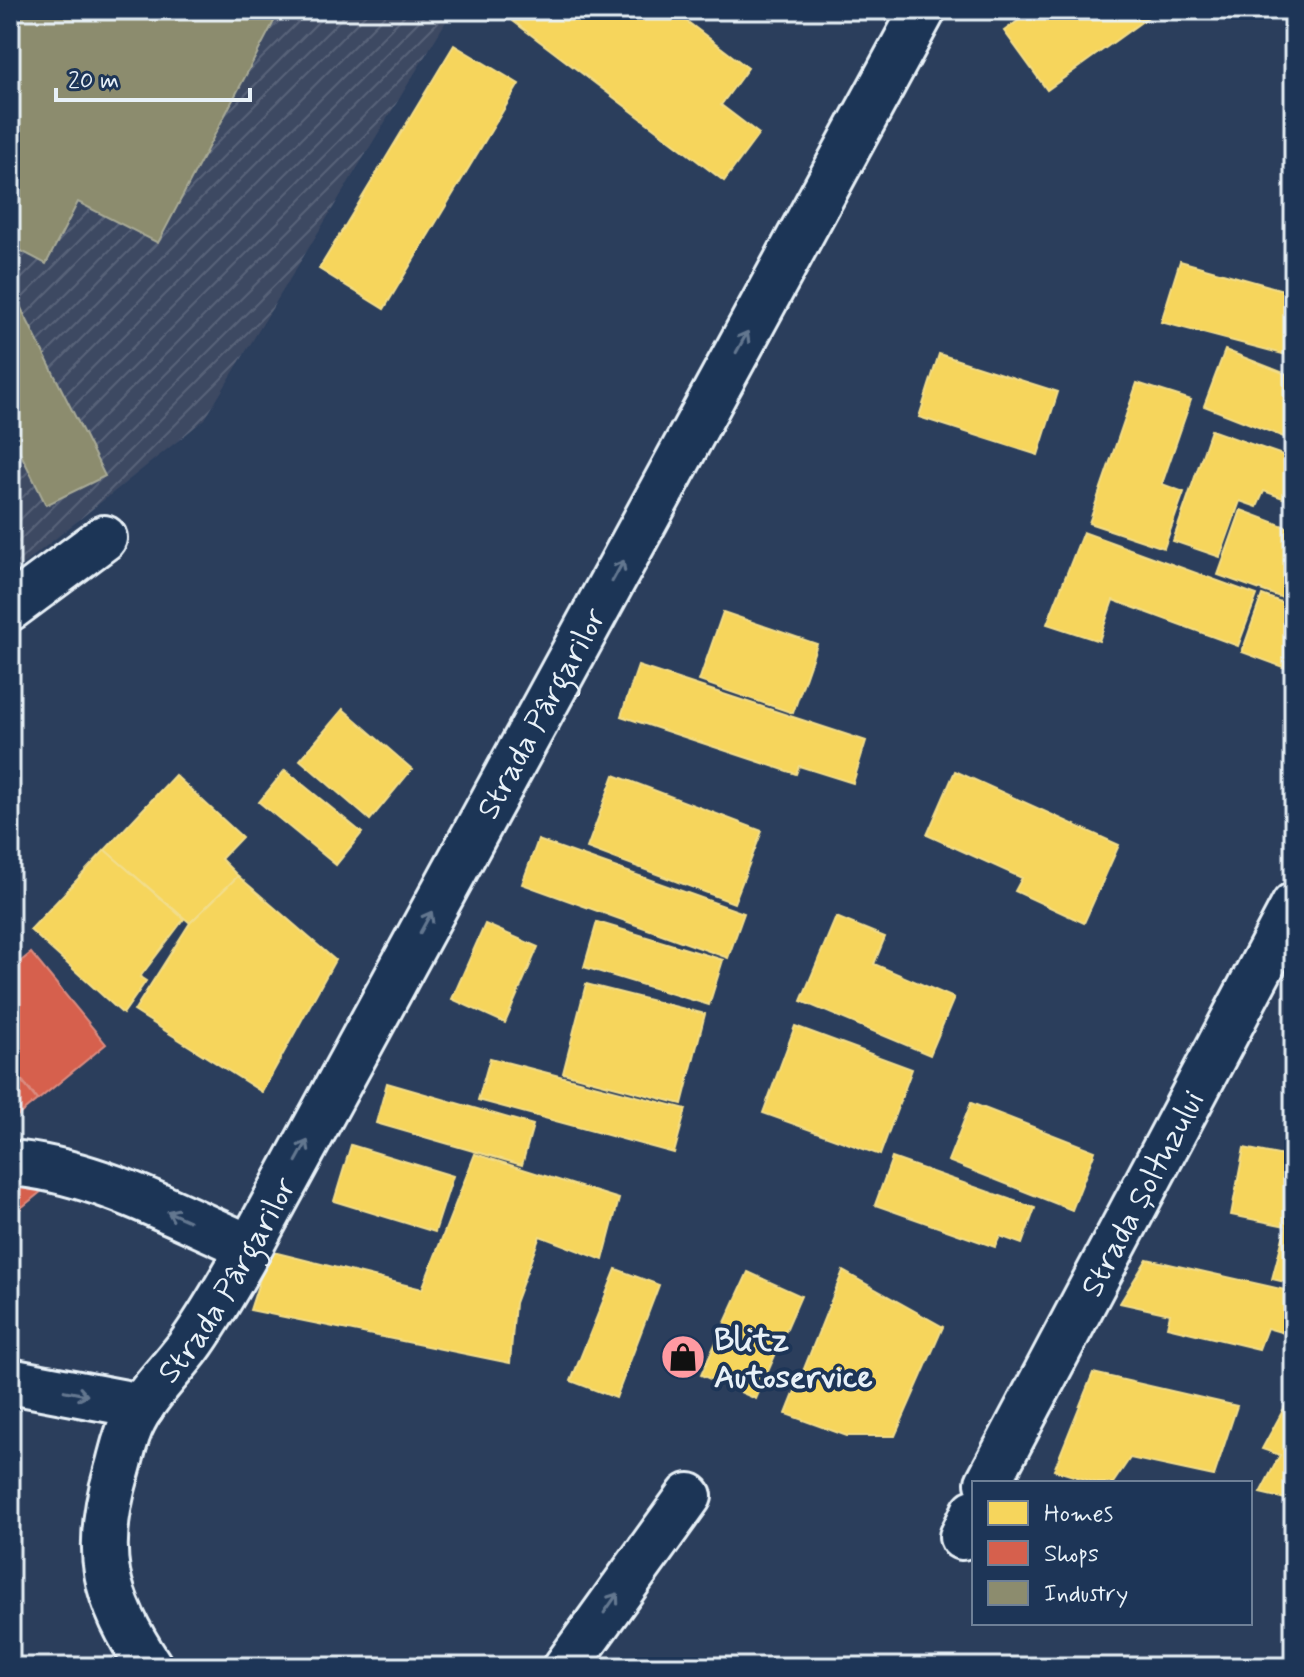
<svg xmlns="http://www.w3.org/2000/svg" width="1304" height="1677" viewBox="0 0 1304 1677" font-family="Mynerve,sans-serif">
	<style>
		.industrial { fill: url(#industrial-furrows) }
		.homes { fill: #f6d55c; stroke: #f2dd8b; stroke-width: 2 }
		.shops { fill: #d6604d; stroke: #db8c80; stroke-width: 2 }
		.industry { fill: #8c8c6e; stroke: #a8aa97; stroke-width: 2 }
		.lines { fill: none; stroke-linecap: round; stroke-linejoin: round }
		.minor-casing { stroke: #e8f1f8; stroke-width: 50 }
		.minor { stroke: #1d3557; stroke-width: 44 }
		.oneway { stroke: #64778f }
		.labels { text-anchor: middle; stroke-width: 8; stroke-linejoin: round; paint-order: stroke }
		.street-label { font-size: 32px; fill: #e8f1f8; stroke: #1d3557 }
		.poi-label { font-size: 32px; font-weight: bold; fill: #e8f1f8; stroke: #1d3557; text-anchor: start }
	</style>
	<defs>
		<pattern id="industrial-furrows" width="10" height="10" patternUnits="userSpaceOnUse" patternTransform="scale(2)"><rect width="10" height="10" fill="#3c4862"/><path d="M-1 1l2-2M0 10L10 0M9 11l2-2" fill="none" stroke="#586379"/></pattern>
	</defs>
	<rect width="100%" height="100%" fill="#2b3e5c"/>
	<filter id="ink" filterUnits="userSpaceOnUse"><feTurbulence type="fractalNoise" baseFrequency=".0125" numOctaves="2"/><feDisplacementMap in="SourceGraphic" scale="16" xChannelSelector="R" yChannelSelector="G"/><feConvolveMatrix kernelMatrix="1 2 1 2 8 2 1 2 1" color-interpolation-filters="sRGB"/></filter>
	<g filter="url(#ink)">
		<polygon class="industrial" points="10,10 453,10 205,419 10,575"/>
		<g class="homes">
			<polygon points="521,10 672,10 748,68 721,105 759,134 724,181 513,21"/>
			<polygon points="1033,10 1158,10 1047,90 1004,31"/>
			<polygon points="454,45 519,84 384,309 319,269"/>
			<polygon points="1180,261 1294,293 1294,357 1161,322"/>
			<polygon points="1225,350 1294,377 1294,441 1204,406"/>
			<polygon points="939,354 1058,392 1038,455 919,417"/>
			<polygon points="1137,383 1191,400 1162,484 1184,492 1164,548 1089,523"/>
			<polygon points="1211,430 1294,459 1294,502 1264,491 1257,507 1240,501 1220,557 1173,541"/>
			<polygon points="1241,510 1294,530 1294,602 1218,575"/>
			<polygon points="1083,532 1257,595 1238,646 1113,600 1099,641 1047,624"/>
			<polygon points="1262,595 1294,607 1294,671 1242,652"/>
			<polygon points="723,612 817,644 793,713 699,681"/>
			<polygon points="638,666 866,741 853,783 799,766 796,774 621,716"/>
			<polygon points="343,709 412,769 370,820 300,760"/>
			<polygon points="285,770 362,833 336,865 259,802"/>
			<polygon points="955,771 1119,845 1084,923 1015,891 1022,878 927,835"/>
			<polygon points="175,775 242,837 221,859 238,876 190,923 105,850"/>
			<polygon points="614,775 762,831 734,903 587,848"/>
			<polygon points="538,840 744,913 728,958 522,884"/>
			<polygon points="105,850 184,919 140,977 146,981 123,1014 30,930"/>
			<polygon points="238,876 335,960 262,1092 134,1011 190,923"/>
			<polygon points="836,917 885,937 874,964 954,998 930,1055 801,1001"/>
			<polygon points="597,922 723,960 709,1005 584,967"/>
			<polygon points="485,924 538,947 505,1023 452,999"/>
			<polygon points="586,984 705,1014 682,1104 563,1073"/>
			<polygon points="795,1026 912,1069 880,1155 763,1113"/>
			<polygon points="490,1058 686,1109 674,1153 478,1100"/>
			<polygon points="387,1083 533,1125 522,1165 376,1123"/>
			<polygon points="971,1103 1095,1151 1072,1210 948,1161"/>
			<polygon points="351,1145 453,1176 435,1232 334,1201"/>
			<polygon points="1244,1148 1294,1158 1294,1284 1272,1279 1286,1226 1231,1215"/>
			<polygon points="475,1154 619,1199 603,1260 540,1236 515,1303 510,1363 250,1310 269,1251 422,1289"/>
			<polygon points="892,1158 1035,1208 1022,1244 1000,1236 995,1247 875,1205"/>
			<polygon points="1147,1259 1294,1292 1294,1336 1267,1328 1259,1349 1167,1327 1170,1314 1120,1303"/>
			<polygon points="616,1269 659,1285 616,1398 571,1381"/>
			<polygon points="843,1271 943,1327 895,1436 847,1436 786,1414"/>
			<polygon points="748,1272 801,1296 756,1399 701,1375"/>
			<polygon points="1093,1373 1237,1406 1214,1476 1130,1458 1113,1483 1097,1483 1054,1470"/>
			<polygon points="1294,1390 1294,1501 1260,1493 1280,1455 1262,1449"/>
		</g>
		<g class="shops">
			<polygon points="31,953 106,1044 38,1100 10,1065 10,970"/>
			<polygon points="10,1067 37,1100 10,1122"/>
			<polygon points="10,1150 43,1190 10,1217"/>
		</g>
		<g class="industry">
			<polygon points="10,10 280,10 158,243 78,202 46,264 10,245"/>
			<polygon points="10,286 105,476 46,505 10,432"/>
		</g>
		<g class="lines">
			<g class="minor-casing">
				<g id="minor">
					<polyline points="10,608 104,538"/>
					<path d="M21,1164C102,1174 176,1215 250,1247"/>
					<polyline points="10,1381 142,1406"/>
					<path id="s1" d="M988,1483L1294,905"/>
					<polyline points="962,1537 974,1512"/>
					<path id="s2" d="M150,1667C104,1598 93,1552 117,1471C122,1454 125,1435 134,1419C148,1391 175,1367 193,1341C214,1311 232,1279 250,1247L923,10"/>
					<polyline points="566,1667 689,1496"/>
				</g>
			</g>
			<use href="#minor" class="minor"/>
		</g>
		<defs><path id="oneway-shaft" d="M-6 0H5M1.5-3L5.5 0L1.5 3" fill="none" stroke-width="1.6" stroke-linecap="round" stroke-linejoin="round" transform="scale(2)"/></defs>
		<g class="oneway">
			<use href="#oneway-shaft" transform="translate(742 342) rotate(-61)"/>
			<use href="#oneway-shaft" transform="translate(618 571) rotate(-61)"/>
			<use href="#oneway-shaft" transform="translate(426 922) rotate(-61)"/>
			<use href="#oneway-shaft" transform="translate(302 1151) rotate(-61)"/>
			<use href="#oneway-shaft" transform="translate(178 1216) rotate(-156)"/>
			<use href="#oneway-shaft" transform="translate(76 1393) rotate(11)"/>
			<use href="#oneway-shaft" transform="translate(611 1603) rotate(-55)"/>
		</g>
	</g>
	<defs>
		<g id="shop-disc" transform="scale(2.3)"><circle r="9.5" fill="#ff9aa2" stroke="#1d3557"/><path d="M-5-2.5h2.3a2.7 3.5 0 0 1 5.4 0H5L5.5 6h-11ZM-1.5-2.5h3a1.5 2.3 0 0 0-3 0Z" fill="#111"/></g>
	</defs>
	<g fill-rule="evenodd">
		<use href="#shop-disc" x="683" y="1357"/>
	</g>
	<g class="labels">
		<g class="street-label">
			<text dy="11" stroke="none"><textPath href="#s2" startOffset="1078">Strada Pârgarilor</textPath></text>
			<text dy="11" stroke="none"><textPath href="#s1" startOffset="328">Strada Șoltuzului</textPath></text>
			<text dy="11" stroke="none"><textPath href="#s2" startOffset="430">Strada Pârgarilor</textPath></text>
		</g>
		<g class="poi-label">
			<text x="714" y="1350">Blitz<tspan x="714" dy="37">Autoservice</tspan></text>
		</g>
	</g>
	<rect width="1304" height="1677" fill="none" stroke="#1d3557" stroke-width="40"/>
	<rect x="20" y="20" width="1264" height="1637" fill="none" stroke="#e8f1f8" stroke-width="3" filter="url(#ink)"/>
	<rect x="972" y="1481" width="280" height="144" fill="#1d3557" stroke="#6e8097" stroke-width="2"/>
	<rect x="988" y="1501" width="40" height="24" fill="#f6d55c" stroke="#6e8097" stroke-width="2"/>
	<text x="1044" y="1521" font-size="24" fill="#e8f1f8">Homes</text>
	<rect x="988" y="1541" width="40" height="24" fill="#d6604d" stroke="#6e8097" stroke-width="2"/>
	<text x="1044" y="1561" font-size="24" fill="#e8f1f8">Shops</text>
	<rect x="988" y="1581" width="40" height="24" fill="#8c8c6e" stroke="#6e8097" stroke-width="2"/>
	<text x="1044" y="1601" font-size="24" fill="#e8f1f8">Industry</text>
	<path d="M56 88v12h194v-12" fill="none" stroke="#e8f1f8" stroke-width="4"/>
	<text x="68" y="88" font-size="24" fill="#e8f1f8" stroke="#1d3557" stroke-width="6" paint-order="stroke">20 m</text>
</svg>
